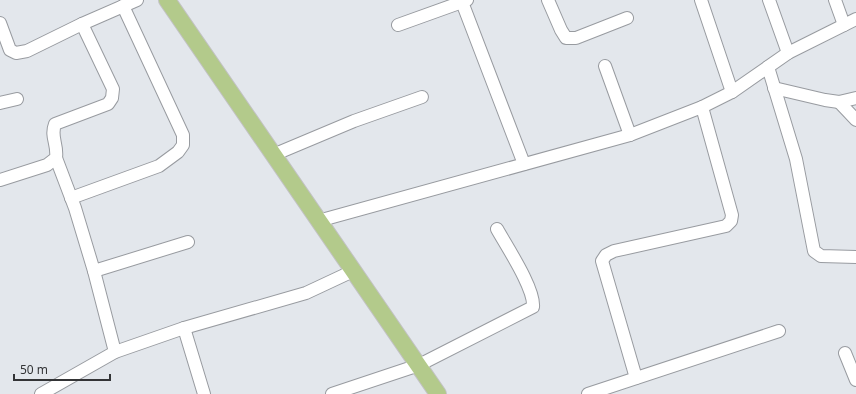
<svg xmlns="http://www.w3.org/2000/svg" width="856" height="394" viewBox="0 0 856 394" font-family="'Noto Sans',sans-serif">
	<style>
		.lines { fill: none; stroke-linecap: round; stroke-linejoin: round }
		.minor-casing { stroke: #989ba0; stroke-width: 14 }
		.major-casing { stroke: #c2c2c3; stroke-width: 18 }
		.minor { stroke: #fff; stroke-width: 12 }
		.major { stroke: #b3ca8b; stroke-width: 16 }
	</style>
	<rect width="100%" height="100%" fill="#e3e7ec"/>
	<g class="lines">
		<g class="minor-casing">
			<g id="minor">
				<polyline points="467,0 462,2 524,164"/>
				<polyline points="548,0 561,30 566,38 576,38 627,18"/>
				<polyline points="701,0 732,92"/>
				<polyline points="769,0 788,53"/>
				<polyline points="835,0 844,25"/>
				<polyline points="0,23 10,50 16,53 27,51 82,24 137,0"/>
				<polyline points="398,25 462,2"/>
				<polyline points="605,66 630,135"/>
				<polyline points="768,67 796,159 814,251 821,256 856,257"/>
				<polyline points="774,88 825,100 839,102 856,98"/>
				<polyline points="839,102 856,120"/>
				<polyline points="0,103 17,99"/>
				<polyline points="273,155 354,121 422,97"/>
				<polyline points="56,158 75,208 94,271 115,352"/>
				<path d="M0,180L47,165L56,158C58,144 50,137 55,124L108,104L112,98L113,89L82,24"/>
				<polyline points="71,198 159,166 178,152 183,145 183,135 123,6"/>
				<polyline points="318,221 630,135 702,107 732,92 788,53 856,19"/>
				<polyline points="94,271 188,242"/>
				<polyline points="184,328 204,394"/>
				<polyline points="845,353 856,380"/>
				<polyline points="636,378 602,261 606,255 614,251 726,226 731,221 732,215 702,107"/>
				<polyline points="41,394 115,352 184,328 306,293 353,271"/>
				<path d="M332,394L419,365L533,307C535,289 507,247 497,229"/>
				<polyline points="588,394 779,331"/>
			</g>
		</g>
		<g class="major-casing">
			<polyline id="major" points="167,0 438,394"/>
		</g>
		<use href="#minor" class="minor"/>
		<use href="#major" class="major"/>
	</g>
	<path d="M14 374v6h96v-6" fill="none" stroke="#333436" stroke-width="2"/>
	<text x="20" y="374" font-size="12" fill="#333436" stroke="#e3e7ec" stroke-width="3" paint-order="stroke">50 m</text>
</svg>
